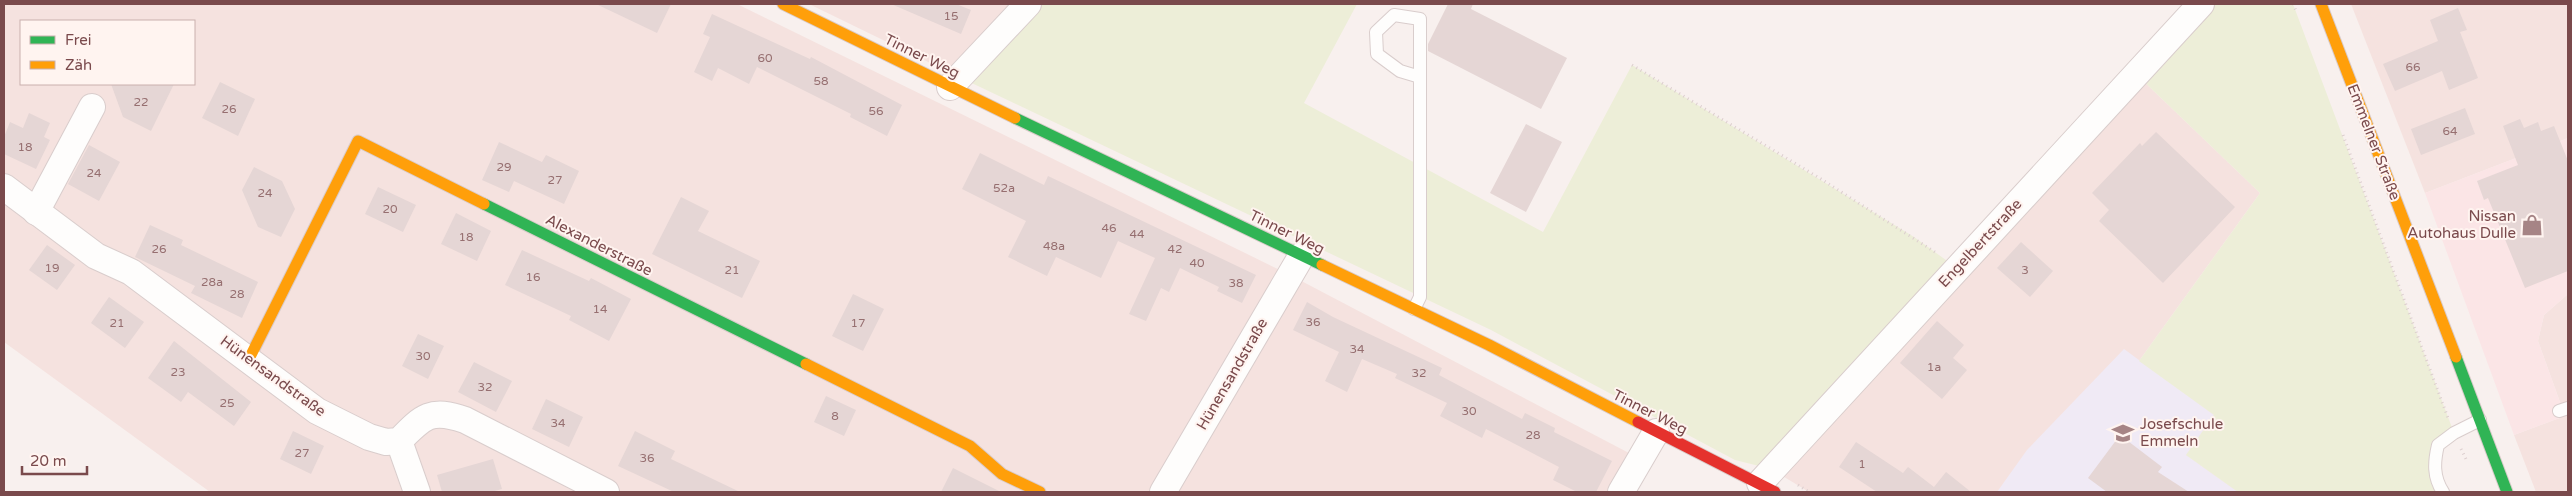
<svg xmlns="http://www.w3.org/2000/svg" width="2572" height="496" viewBox="0 0 2572 496" font-family="'Varela Round',sans-serif">
	<style>
		.residential { fill: #f5e2df; fill-rule: evenodd }
		.commercial { fill: #fbe5e6 }
		.education { fill: #f0eaf5 }
		.green { fill: #edeed8 }
		.building { fill: #e5d6d5 }
		.lines { fill: none; stroke-linecap: round; stroke-linejoin: round }
		.lane-casing { stroke: #d9cdcc; stroke-width: 14 }
		.street-casing { stroke: #d9cdcc; stroke-width: 28 }
		.fast-casing { stroke: #d9cbc9; stroke-width: 13 }
		.slow-casing { stroke: #d9cbc9; stroke-width: 13 }
		.jam-casing { stroke: #d9cbc9; stroke-width: 13 }
		.path { stroke: #dccece; stroke-width: 3; stroke-dasharray: 1 4; stroke-linecap: butt }
		.lane { stroke: #fefdfc; stroke-width: 12 }
		.street { stroke: #fefdfc; stroke-width: 26 }
		.fast { stroke: #30b455; stroke-width: 11 }
		.slow { stroke: #ff9f0a; stroke-width: 11 }
		.jam { stroke: #e5322d; stroke-width: 11 }
		.labels { text-anchor: middle; stroke-width: 4; stroke-linejoin: round; paint-order: stroke }
		.number-label { font-size: 12px; fill: #966f70 }
		.street-label { font-size: 15px; fill: #7a4a4c; stroke: #fff4f0 }
		.poi-label { font-size: 15px; fill: #7a4a4c; stroke: #fff4f0; text-anchor: end }
	</style>
	<rect width="100%" height="100%" fill="#f8f0ee"/>
	<g class="residential">
		<path d="M4,4H737L1290,275L1648,463L1631,492H210L4,342ZM21,21H194V84H21Z"/>
		<polygon points="809,4 1028,4 959,77"/>
		<polygon points="2351,4 2568,4 2568,138 2425,193"/>
		<polygon points="2136,74 2260,193 2139,361 2214,415 2186,455 2238,492 1809,492 1771,469"/>
		<polygon points="2568,294 2568,492 2536,492 2514,435 2565,416 2538,341 2544,315"/>
	</g>
	<polygon class="commercial" points="2568,138 2568,294 2544,315 2538,341 2565,416 2514,435 2425,193"/>
	<polygon class="education" points="2124,349 2214,415 2186,455 2238,492 1997,492 2027,450"/>
	<g class="green">
		<polygon points="1028,4 1357,4 1304,103 1543,232 1632,65 1914,237 1957,268 1771,469 1735,460 1491,330 959,77"/>
		<polygon points="2201,4 2293,4 2454,433 2438,445 2443,492 2238,492 2186,455 2214,415 2139,361 2260,193 2136,74"/>
	</g>
	<g class="building">
		<polygon points="596,4 671,4 657,33"/>
		<polygon points="891,4 956,4 971,10 961,34"/>
		<polygon points="1448,4 1473,4 1471,9 1567,58 1541,109 1428,51 1428,44"/>
		<polygon points="2458,8 2467,30 2460,32 2478,78 2449,90 2442,71 2395,91 2383,64 2438,41 2430,20"/>
		<polygon points="712,14 810,59 811,57 902,105 887,136 850,117 851,114 757,67 749,84 718,68 712,81 694,72 710,37 703,34"/>
		<polygon points="220,82 255,99 238,136 202,118"/>
		<polygon points="111,84 174,84 151,131 123,117"/>
		<polygon points="2465,108 2475,134 2421,155 2411,129"/>
		<polygon points="29,113 50,123 44,137 50,140 36,169 4,154 4,137 10,122 23,128"/>
		<polygon points="2520,119 2524,128 2538,122 2541,131 2554,126 2568,161 2568,271 2525,288 2488,198 2484,200 2477,181 2518,165 2503,126"/>
		<polygon points="1526,124 1562,142 1526,212 1490,193"/>
		<polygon points="2156,132 2235,207 2163,283 2099,221 2109,210 2092,193 2140,143 2142,146"/>
		<polygon points="499,142 542,162 546,155 579,171 564,204 514,181 509,192 482,180"/>
		<polygon points="89,145 120,162 99,201 68,184"/>
		<polygon points="980,153 1044,185 1048,176 1256,275 1242,303 1217,291 1219,287 1180,268 1169,292 1161,288 1146,321 1129,314 1155,258 1118,241 1101,278 1056,257 1047,276 1008,257 1026,221 962,189"/>
		<polygon points="254,167 282,181 295,209 281,237 258,227 242,190"/>
		<polygon points="378,187 416,205 403,232 365,214"/>
		<polygon points="681,197 709,211 698,231 760,261 742,298 652,254"/>
		<polygon points="456,213 491,231 477,261 441,244"/>
		<polygon points="150,225 183,240 181,245 258,282 242,318 191,293 195,286 135,257"/>
		<polygon points="2021,242 2053,271 2030,297 1997,268"/>
		<polygon points="47,245 75,265 57,290 29,270"/>
		<polygon points="522,250 589,281 591,278 631,299 609,341 569,320 571,316 505,285"/>
		<polygon points="853,294 884,309 863,351 832,336"/>
		<polygon points="109,297 144,322 125,348 91,323"/>
		<polygon points="1307,302 1333,317 1442,368 1439,375 1522,419 1525,413 1555,428 1554,432 1612,461 1596,492 1577,492 1553,480 1559,467 1486,429 1482,438 1440,416 1447,403 1395,378 1397,374 1362,359 1347,392 1325,381 1339,352 1293,330"/>
		<polygon points="1937,321 1964,345 1953,358 1967,370 1942,399 1900,363"/>
		<polygon points="418,334 444,346 428,379 402,366"/>
		<polygon points="174,341 251,402 234,426 188,392 181,402 148,378"/>
		<polygon points="474,362 512,381 496,412 458,392"/>
		<polygon points="826,396 856,410 844,436 814,422"/>
		<polygon points="546,399 583,417 569,447 532,429"/>
		<polygon points="293,431 324,446 311,474 280,459"/>
		<polygon points="635,431 675,451 671,459 740,492 674,492 618,466"/>
		<polygon points="2120,435 2162,467 2158,472 2189,492 2107,492 2088,478"/>
		<polygon points="1856,442 1903,473 1908,467 1934,487 1946,472 1971,492 1877,492 1839,467"/>
		<polygon points="493,459 502,489 491,492 442,492 437,475"/>
		<polygon points="953,468 1001,492 941,492"/>
	</g>
	<g class="lines">
		<g class="lane-casing">
			<g id="lane">
				<polyline points="1414,309 1420,297 1420,19 1394,15 1376,32 1377,54 1400,71 1420,77"/>
				<polyline points="2559,411 2568,408"/>
				<path d="M2443,492C2433,477 2434,462 2438,445L2454,433L2480,420"/>
			</g>
		</g>
		<g class="street-casing">
			<g id="street">
				<polyline points="950,87 1028,4"/>
				<path d="M4,187L96,256L131,272L317,411L369,437L386,442L399,441C423,416 431,408 465,420L606,492"/>
				<polyline points="36,212 92,107"/>
				<polyline points="399,441 417,492"/>
				<polyline points="1760,483 2201,4"/>
				<polyline points="1163,492 1302,255"/>
				<polyline points="1621,492 1656,432"/>
			</g>
		</g>
		<g class="fast-casing">
			<g id="fast">
				<polyline points="1015,118 1322,265"/>
				<polyline points="484,204 806,364"/>
				<polyline points="2456,357 2507,492"/>
			</g>
		</g>
		<g class="slow-casing">
			<g id="slow">
				<polyline points="783,4 1015,118"/>
				<polyline points="2321,4 2456,357"/>
				<polyline points="1322,265 1489,345 1638,422"/>
				<polyline points="249,359 358,141 484,204"/>
				<polyline points="806,364 970,446 1002,474 1040,492"/>
			</g>
		</g>
		<g class="jam-casing">
			<polyline id="jam" points="1638,422 1775,492"/>
		</g>
		<g class="path">
			<polyline points="2293,4 2297,13"/>
			<polyline points="1632,65 1821,179 1938,254"/>
			<polyline points="2343,135 2448,418"/>
			<polyline points="2461,449 2467,461"/>
			<polyline points="1798,485 1809,492"/>
		</g>
		<use href="#lane" class="lane"/>
		<use href="#street" class="street"/>
		<use href="#fast" class="fast"/>
		<use href="#slow" class="slow"/>
		<use href="#jam" class="jam"/>
	</g>
	<defs>
		<g id="shop-bare" transform="scale(1.725)"><path d="M-5-2.5h2.3a2.7 3.5 0 0 1 5.4 0H5L5.5 6h-11ZM-1.5-2.5h3a1.5 2.3 0 0 0-3 0Z" fill="#a68485" stroke="#fff4f0" stroke-width="2.5" paint-order="stroke"/></g>
		<g id="school-bare" transform="scale(1.725)"><path d="M0-5L7-2L0 1L-7-2ZM-4 1L0 2.5L4 1V4Q0 6-4 4Z" fill="#a68485" stroke="#fff4f0" stroke-width="2.5" paint-order="stroke"/></g>
	</defs>
	<g fill-rule="evenodd">
		<use href="#shop-bare" x="2532" y="225"/>
		<use href="#school-bare" x="2123" y="433"/>
	</g>
	<g class="labels">
		<g class="number-label">
			<text x="951" y="20">15</text>
			<text x="765" y="62">60</text>
			<text x="2413" y="71">66</text>
			<text x="821" y="85">58</text>
			<text x="141" y="106">22</text>
			<text x="229" y="113">26</text>
			<text x="876" y="115">56</text>
			<text x="2450" y="135">64</text>
			<text x="25" y="151">18</text>
			<text x="504" y="171">29</text>
			<text x="94" y="177">24</text>
			<text x="555" y="184">27</text>
			<text x="1004" y="192">52a</text>
			<text x="265" y="197">24</text>
			<text x="390" y="213">20</text>
			<text x="1109" y="232">46</text>
			<text x="1137" y="238">44</text>
			<text x="466" y="241">18</text>
			<text x="1054" y="250">48a</text>
			<text x="159" y="253">26</text>
			<text x="1175" y="253">42</text>
			<text x="1197" y="267">40</text>
			<text x="52" y="272">19</text>
			<text x="732" y="274">21</text>
			<text x="2025" y="274">3</text>
			<text x="533" y="281">16</text>
			<text x="212" y="286">28a</text>
			<text x="1236" y="287">38</text>
			<text x="237" y="298">28</text>
			<text x="600" y="313">14</text>
			<text x="1313" y="326">36</text>
			<text x="117" y="327">21</text>
			<text x="858" y="327">17</text>
			<text x="1357" y="353">34</text>
			<text x="423" y="360">30</text>
			<text x="1934" y="371">1a</text>
			<text x="178" y="376">23</text>
			<text x="1419" y="377">32</text>
			<text x="485" y="391">32</text>
			<text x="227" y="407">25</text>
			<text x="1469" y="415">30</text>
			<text x="835" y="420">8</text>
			<text x="558" y="427">34</text>
			<text x="1533" y="439">28</text>
			<text x="302" y="457">27</text>
			<text x="647" y="462">36</text>
			<text x="1862" y="468">1</text>
		</g>
		<g class="street-label">
			<text transform="translate(922 56) rotate(26)" y="5">Tinner Weg</text>
			<text transform="translate(2374 142) rotate(69)" y="5">Emmelner Straße</text>
			<text transform="translate(1287 232) rotate(26)" y="5">Tinner Weg</text>
			<text transform="translate(1980 243) rotate(-47)" y="5">Engelbertstraße</text>
			<text transform="translate(599 245) rotate(27)" y="5">Alexanderstraße</text>
			<text transform="translate(1232 374) rotate(-60)" y="5">Hünensandstraße</text>
			<text transform="translate(273 376) rotate(36)" y="5">Hünensandstraße</text>
			<text transform="translate(1650 412) rotate(27)" y="5">Tinner Weg</text>
		</g>
		<g class="poi-label">
			<text x="2516" y="221">Nissan<tspan x="2516" dy="17">Autohaus Dulle</tspan></text>
			<text x="2140" y="429" text-anchor="start">Josefschule<tspan x="2140" dy="17">Emmeln</tspan></text>
		</g>
	</g>
	<rect width="2572" height="496" fill="none" stroke="#7a4a4c" stroke-width="10"/>
	<rect x="20" y="20" width="175" height="65" fill="#fff4f0" stroke="#cab0ae"/>
	<rect x="30" y="36" width="25" height="8" fill="#30b455" stroke="#cab0ae"/>
	<text x="65" y="45" font-size="15" fill="#7a4a4c">Frei</text>
	<rect x="30" y="61" width="25" height="8" fill="#ff9f0a" stroke="#cab0ae"/>
	<text x="65" y="70" font-size="15" fill="#7a4a4c">Zäh</text>
	<path d="M22 466v8h65v-8" fill="none" stroke="#7a4a4c" stroke-width="2.5"/>
	<text x="30" y="466" font-size="15" fill="#7a4a4c" stroke="#fff4f0" stroke-width="4" paint-order="stroke">20 m</text>
</svg>
